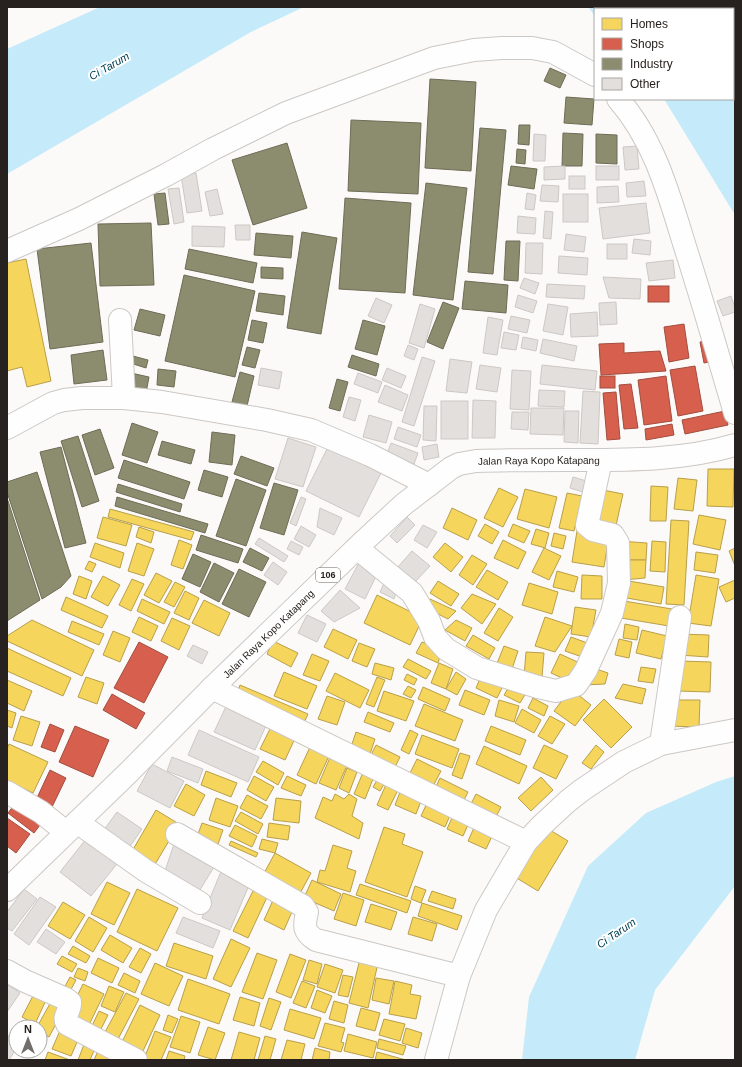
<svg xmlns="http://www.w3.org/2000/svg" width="742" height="1067" viewBox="0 0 742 1067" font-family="Helvetica,sans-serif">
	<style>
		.water { fill: #c5ebfa }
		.homes { fill: #f6d55c; stroke: #b89f4a }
		.shops { fill: #d6604d; stroke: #a24d3f }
		.industry { fill: #8c8c6e; stroke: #6e6c56 }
		.building { fill: #e2dfdd; stroke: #ccc8c6 }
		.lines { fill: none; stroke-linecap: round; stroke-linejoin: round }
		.minor-casing { stroke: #cbc8c5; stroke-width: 24 }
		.major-casing { stroke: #cbc8c5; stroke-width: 24 }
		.minor { stroke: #fffefe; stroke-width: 22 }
		.major { stroke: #fffefe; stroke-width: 22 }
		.labels { text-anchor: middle; stroke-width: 4; stroke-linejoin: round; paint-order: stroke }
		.shield { fill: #fff; stroke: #686462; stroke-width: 1 }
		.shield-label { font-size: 9px; font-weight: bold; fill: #27221f }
		.street-label { font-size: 10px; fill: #27221f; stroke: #fff }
		.water-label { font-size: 11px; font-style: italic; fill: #014054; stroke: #fff }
	</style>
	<rect width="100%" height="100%" fill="#fcfaf8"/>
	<g class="water">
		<polygon points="100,7 304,7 251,32 7,174 7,49"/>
		<polygon points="588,7 735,7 735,215 664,99 733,99 733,9 595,9 595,16"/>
		<polygon points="735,776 735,886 655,990 635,1060 522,1060 529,997 588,866 646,813 716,782"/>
	</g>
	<g class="homes">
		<polygon points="26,259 51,381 27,387 22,367 7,371 7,263"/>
		<polygon points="708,469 734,469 733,507 707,506"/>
		<polygon points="678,478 697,480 693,511 674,509"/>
		<polygon points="651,486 668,487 666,521 650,521"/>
		<polygon points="499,488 518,497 503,527 484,518"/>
		<polygon points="525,489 557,497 549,528 517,519"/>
		<polygon points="598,489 623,494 615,530 590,525"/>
		<polygon points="567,493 582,496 574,531 559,528"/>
		<polygon points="452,508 477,520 468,540 443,528"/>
		<polygon points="110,509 194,532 191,540 108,517"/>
		<polygon points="699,515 726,520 720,550 693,544"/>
		<polygon points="103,517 132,525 126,546 97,538"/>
		<polygon points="671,520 689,521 684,605 666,604"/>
		<polygon points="485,524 499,532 492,544 478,536"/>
		<polygon points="513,524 530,531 524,543 508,536"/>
		<polygon points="139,527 154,532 151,543 136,537"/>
		<polygon points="536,529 549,533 545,548 531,544"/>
		<polygon points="577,531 609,536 604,567 572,562"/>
		<polygon points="554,533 566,536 563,549 551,546"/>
		<polygon points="179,540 192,545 183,569 171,565"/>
		<polygon points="503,540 526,552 518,569 494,558"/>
		<polygon points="619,541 647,543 646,560 623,560"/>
		<polygon points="652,541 666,542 665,572 650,571"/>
		<polygon points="95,543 124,553 120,568 90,557"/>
		<polygon points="137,543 154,549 144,576 128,571"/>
		<polygon points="445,543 463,557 451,572 433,557"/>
		<polygon points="544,548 561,556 549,580 532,572"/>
		<polygon points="735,548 735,566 729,551"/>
		<polygon points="696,552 718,555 715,573 694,570"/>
		<polygon points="472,555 487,564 473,585 459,575"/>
		<polygon points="623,560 646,560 645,578 623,580"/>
		<polygon points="89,561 96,564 92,572 85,569"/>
		<polygon points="487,570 508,582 498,600 476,587"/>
		<polygon points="557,571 578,577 574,592 553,587"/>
		<polygon points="156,573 172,581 159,603 144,595"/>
		<polygon points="582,575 602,576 602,599 581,599"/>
		<polygon points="696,575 719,579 711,626 688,623"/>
		<polygon points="79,576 92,581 86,599 73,594"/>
		<polygon points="103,576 120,585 108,606 91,597"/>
		<polygon points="132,579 144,584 131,611 119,605"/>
		<polygon points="623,580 664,587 661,604 621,597"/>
		<polygon points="735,580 735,598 726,602 719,587"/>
		<polygon points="438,581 459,594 451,606 430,593"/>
		<polygon points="175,582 185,587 174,607 164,602"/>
		<polygon points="529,583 558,592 552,614 522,605"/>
		<polygon points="185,591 199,598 189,620 174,613"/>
		<polygon points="472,594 496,604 482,624 461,608"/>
		<polygon points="377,595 423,618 410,645 364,623"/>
		<polygon points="66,597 108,616 102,628 61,610"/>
		<polygon points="142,599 170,612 164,624 137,611"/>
		<polygon points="430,599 456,611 448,619 426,608"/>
		<polygon points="204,600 230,613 219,636 192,623"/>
		<polygon points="618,600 678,610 675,627 615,617"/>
		<polygon points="575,607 596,610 591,637 571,634"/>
		<polygon points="499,608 513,617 498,641 484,633"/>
		<polygon points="139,617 158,626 151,641 132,632"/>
		<polygon points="545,617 572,626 555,652 535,646"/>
		<polygon points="172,618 190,626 179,650 161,641"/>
		<polygon points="32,620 94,650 82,676 7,641 7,636"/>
		<polygon points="456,620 472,628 465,641 445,630"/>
		<polygon points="72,621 104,634 99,645 68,632"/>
		<polygon points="625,624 639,627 637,640 623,638"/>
		<polygon points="333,629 357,640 348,659 324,647"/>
		<polygon points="642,630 667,636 661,659 636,653"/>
		<polygon points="113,631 130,638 120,662 103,655"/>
		<polygon points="680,634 709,635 708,657 679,655"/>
		<polygon points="473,635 495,648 489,659 466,646"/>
		<polygon points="571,637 590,644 585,658 565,651"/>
		<polygon points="619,639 632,642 629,658 615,655"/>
		<polygon points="273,641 298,653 291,667 267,654"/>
		<polygon points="422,642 442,650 438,663 416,653"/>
		<polygon points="359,643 375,649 367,667 352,661"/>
		<polygon points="504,646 518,651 511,672 496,666"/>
		<polygon points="7,648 71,678 63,696 7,671"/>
		<polygon points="526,652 544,653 542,677 524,676"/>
		<polygon points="312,654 329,661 320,681 303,675"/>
		<polygon points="560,654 584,665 575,684 551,673"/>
		<polygon points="408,659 431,671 426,679 403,667"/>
		<polygon points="679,661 711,662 710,692 677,691"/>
		<polygon points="375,663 394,668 391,680 372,674"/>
		<polygon points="439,663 453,669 446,689 431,683"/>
		<polygon points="590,667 608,673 605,684 584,685"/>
		<polygon points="641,667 656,669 653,683 638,681"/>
		<polygon points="284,672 317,686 307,709 274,696"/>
		<polygon points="456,672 466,679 457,695 446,689"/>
		<polygon points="335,673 369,690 360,708 326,691"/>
		<polygon points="407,674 417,679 414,685 404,680"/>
		<polygon points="481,676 503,686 497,698 476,688"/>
		<polygon points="86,677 104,683 97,704 78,697"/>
		<polygon points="377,677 385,680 374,707 366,704"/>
		<polygon points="7,680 32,691 24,711 7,703"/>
		<polygon points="623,684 646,689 642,704 615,698"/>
		<polygon points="240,685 308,714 303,725 236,696"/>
		<polygon points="510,685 526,693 520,703 504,695"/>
		<polygon points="408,686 416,690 411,698 403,694"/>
		<polygon points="423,687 450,699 445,711 418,699"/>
		<polygon points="571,689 591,705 575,726 554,711"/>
		<polygon points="465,690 490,700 484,715 459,705"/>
		<polygon points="384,691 414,701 406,721 377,711"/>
		<polygon points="327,696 345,702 337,725 318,719"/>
		<polygon points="533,698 548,706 544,716 528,708"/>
		<polygon points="604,699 632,727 611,748 583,720"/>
		<polygon points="499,700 519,706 514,722 495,716"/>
		<polygon points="669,700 700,700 699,727 668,726"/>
		<polygon points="424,704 463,720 455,741 415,726"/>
		<polygon points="522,709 541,720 534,733 515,723"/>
		<polygon points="7,710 16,713 12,728 7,726"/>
		<polygon points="368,712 394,723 390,732 364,722"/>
		<polygon points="21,716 40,722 32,746 13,740"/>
		<polygon points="550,716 565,724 552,744 538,736"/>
		<polygon points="273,723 297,734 285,760 260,749"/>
		<polygon points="491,726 526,740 520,755 485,741"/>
		<polygon points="410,730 418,734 409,754 401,750"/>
		<polygon points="356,732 375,739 370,754 351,747"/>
		<polygon points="422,735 459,749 452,768 415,754"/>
		<polygon points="9,744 48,762 33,793 7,781 7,749"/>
		<polygon points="311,745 330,754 316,784 297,775"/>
		<polygon points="376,745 400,757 392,773 368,761"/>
		<polygon points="544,745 568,756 556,779 533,768"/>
		<polygon points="596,745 604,752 591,769 582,763"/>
		<polygon points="484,746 527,766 519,784 476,764"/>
		<polygon points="332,753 349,761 336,790 319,783"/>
		<polygon points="460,753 470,756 462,779 452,775"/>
		<polygon points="417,759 441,771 431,790 407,779"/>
		<polygon points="263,761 284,773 278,785 256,772"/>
		<polygon points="347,768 357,772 349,793 339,788"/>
		<polygon points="364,770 375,774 365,799 354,794"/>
		<polygon points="206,771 237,783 231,797 201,785"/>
		<polygon points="254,776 274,787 266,801 247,790"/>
		<polygon points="287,776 306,785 301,796 281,788"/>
		<polygon points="379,777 386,781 380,791 373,787"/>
		<polygon points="541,777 553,790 531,811 518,798"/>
		<polygon points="440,778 468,792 461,806 433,793"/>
		<polygon points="388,780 400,786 388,810 377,805"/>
		<polygon points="186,784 205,795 194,816 174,806"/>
		<polygon points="402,787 423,796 416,814 395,805"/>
		<polygon points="335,794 344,799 349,794 357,799 352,816 363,823 359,839 315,818 323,797 332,801"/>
		<polygon points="476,794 501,807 495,819 470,806"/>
		<polygon points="247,795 268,806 261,819 240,808"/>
		<polygon points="216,798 238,806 230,827 209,820"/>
		<polygon points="276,798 301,801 299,823 273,820"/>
		<polygon points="428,801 452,811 445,827 421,816"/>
		<polygon points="156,810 179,824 154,866 131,853"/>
		<polygon points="455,811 471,818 463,836 447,829"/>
		<polygon points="241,812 263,824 258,834 235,821"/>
		<polygon points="477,821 495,830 486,849 468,841"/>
		<polygon points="202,823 223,830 218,844 197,837"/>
		<polygon points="269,823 290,826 288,840 267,837"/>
		<polygon points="235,825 257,836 252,847 229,836"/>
		<polygon points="384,827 405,834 402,844 423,852 407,897 365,882"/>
		<polygon points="545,827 568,841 538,891 515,877"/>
		<polygon points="262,839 278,843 275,853 259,849"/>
		<polygon points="231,841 258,853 256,857 229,845"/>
		<polygon points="333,845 352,851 347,868 356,871 350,892 317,882 320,870 325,871"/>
		<polygon points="275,853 311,873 298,897 262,877"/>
		<polygon points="312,880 341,894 334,911 304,898"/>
		<polygon points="107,882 130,893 114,925 91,914"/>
		<polygon points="360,884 411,901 407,913 356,895"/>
		<polygon points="415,886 426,890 421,903 411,899"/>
		<polygon points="255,887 269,893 248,938 233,931"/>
		<polygon points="137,889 178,908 157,951 117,932"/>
		<polygon points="432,891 456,899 453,909 428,901"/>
		<polygon points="343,893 364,900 356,926 334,919"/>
		<polygon points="275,896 295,905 284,930 264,920"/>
		<polygon points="63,902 85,915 70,939 48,926"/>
		<polygon points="422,903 462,916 457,930 418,916"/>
		<polygon points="371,904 397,912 391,930 365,922"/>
		<polygon points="89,917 107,928 93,952 75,941"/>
		<polygon points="413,917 437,924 432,941 408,934"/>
		<polygon points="110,935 132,948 123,963 101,950"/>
		<polygon points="231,939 250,948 231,987 213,979"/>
		<polygon points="174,943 213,956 206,979 166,966"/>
		<polygon points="73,946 90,956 86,963 68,954"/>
		<polygon points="140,948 151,954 141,973 129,967"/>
		<polygon points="257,953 277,960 263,999 242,992"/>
		<polygon points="290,954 306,960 291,998 276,992"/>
		<polygon points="62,956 77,964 72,972 57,964"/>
		<polygon points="98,958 119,968 112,983 91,973"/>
		<polygon points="360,959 378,963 368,1008 349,1003"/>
		<polygon points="309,960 322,964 317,984 303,980"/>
		<polygon points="155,963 183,976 169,1006 141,994"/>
		<polygon points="325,964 343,970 335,993 317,987"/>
		<polygon points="78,968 88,972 85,981 74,977"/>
		<polygon points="124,973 140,981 135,993 118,985"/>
		<polygon points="343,975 353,977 348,997 338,995"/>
		<polygon points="70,977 76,980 69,993 63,990"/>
		<polygon points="376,978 394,981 389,1004 372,1000"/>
		<polygon points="188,979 230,994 219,1024 178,1010"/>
		<polygon points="302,981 315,986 306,1008 293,1003"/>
		<polygon points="395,981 412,985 410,994 421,996 416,1019 389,1014"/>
		<polygon points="83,984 104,994 86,1031 65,1021"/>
		<polygon points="109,986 124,992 115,1012 101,1006"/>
		<polygon points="317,990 332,996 325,1013 311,1008"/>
		<polygon points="35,992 47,998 35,1024 22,1017"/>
		<polygon points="126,993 139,999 116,1043 103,1036"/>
		<polygon points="240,997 260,1003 254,1026 233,1020"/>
		<polygon points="269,998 281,1002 271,1030 260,1026"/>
		<polygon points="52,1000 65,1007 49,1037 40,1032 40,1027 37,1027"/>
		<polygon points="334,1001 348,1005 344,1023 329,1019"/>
		<polygon points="140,1005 160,1015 143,1051 122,1042"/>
		<polygon points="361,1008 380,1013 375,1031 356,1026"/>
		<polygon points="290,1009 321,1018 314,1039 284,1030"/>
		<polygon points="99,1011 108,1015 99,1033 90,1030"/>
		<polygon points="168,1015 178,1019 172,1033 163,1030"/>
		<polygon points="181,1016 200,1022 190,1053 170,1047"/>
		<polygon points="384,1019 405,1024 400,1041 379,1035"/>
		<polygon points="325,1023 345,1028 341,1042 344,1043 341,1052 318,1046"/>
		<polygon points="62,1026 81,1033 71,1056 52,1049"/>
		<polygon points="208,1027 225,1033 215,1060 198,1055"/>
		<polygon points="406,1028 422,1033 418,1048 402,1043"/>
		<polygon points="155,1031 171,1037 161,1060 147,1060 144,1059"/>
		<polygon points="239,1032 260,1038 254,1060 231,1060"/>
		<polygon points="348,1034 377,1042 373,1058 344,1051"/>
		<polygon points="265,1036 276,1039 270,1060 258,1060"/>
		<polygon points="379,1039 406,1046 403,1055 377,1048"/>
		<polygon points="287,1040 305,1044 301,1060 281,1060"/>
		<polygon points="85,1042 96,1046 90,1060 78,1060"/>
		<polygon points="101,1044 116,1060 94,1060"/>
		<polygon points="315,1048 330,1052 329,1060 312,1060"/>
		<polygon points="169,1051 185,1056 184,1060 166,1060"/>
		<polygon points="48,1052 70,1060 45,1060"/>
		<polygon points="377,1052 406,1060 375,1060"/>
	</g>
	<g class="shops">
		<rect x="648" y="286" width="21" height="16"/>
		<polygon points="684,324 689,358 669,362 664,327"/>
		<polygon points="710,340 714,361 704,363 700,342"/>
		<polygon points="624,343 624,353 660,351 666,371 601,375 599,344"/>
		<polygon points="695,366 703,411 678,416 670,370"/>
		<rect x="600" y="376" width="15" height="12"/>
		<polygon points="666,376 672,421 644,425 638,380"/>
		<polygon points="631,384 638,428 624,429 619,385"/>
		<polygon points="616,392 620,439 607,440 603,393"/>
		<polygon points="725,411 728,425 685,434 682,420"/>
		<polygon points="672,424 674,435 646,440 645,429"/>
		<polygon points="139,642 168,657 144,703 114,688"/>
		<polygon points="112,694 145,713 136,729 103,710"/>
		<polygon points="50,724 64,730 55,752 41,747"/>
		<polygon points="75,726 109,740 93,777 59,762"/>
		<polygon points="50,770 66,778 52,807 36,800"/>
		<polygon points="17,801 43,821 34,833 8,813"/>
		<polygon points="7,818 30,834 16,853 7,846"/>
	</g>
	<g class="industry">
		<polygon points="550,68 566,75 560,88 544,81"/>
		<polygon points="430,79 476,82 471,171 425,168"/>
		<polygon points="566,97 594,99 592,125 564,123"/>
		<polygon points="351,120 421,123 418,194 348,191"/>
		<polygon points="519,125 530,125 529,145 518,144"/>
		<polygon points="480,128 506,130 493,274 468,272"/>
		<polygon points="563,133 583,134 582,166 562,166"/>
		<polygon points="596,134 617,135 617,164 596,163"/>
		<polygon points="287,143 307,208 253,225 232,160"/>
		<polygon points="517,149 526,150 525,164 516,163"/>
		<polygon points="511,166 537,169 534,189 508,185"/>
		<polygon points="426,183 467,188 453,300 413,295"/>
		<polygon points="165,193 169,224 158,225 154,194"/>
		<polygon points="345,198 411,203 405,293 339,289"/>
		<polygon points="151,223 154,285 100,286 98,224"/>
		<polygon points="302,232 337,238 321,334 287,328"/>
		<polygon points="256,233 293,236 291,258 254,255"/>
		<polygon points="506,241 520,241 518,281 504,280"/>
		<polygon points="91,243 103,342 50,349 37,249"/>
		<polygon points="189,249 257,263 253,283 185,269"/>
		<polygon points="261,267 283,268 283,279 261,278"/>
		<polygon points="184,275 255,291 235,377 165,361"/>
		<polygon points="465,281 508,285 506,313 462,309"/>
		<polygon points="259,293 285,296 283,315 256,311"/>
		<polygon points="443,302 459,308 443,349 427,342"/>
		<polygon points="140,309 165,315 160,336 134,330"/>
		<polygon points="252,320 267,323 263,343 248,340"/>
		<polygon points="363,320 385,326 377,355 355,349"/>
		<polygon points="247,347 260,350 255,368 242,365"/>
		<polygon points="103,350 107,380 74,384 71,355"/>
		<polygon points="129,355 148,360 146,368 127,362"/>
		<polygon points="352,355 379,364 376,376 348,367"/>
		<polygon points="158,369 176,371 174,387 157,385"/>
		<polygon points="240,372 254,376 247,406 232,402"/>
		<polygon points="131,373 149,377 146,393 128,389"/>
		<polygon points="337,379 348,382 340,411 329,408"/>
		<polygon points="132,423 158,432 147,463 122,455"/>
		<polygon points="100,429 114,468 95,475 82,435"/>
		<polygon points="212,432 235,435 232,465 209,462"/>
		<polygon points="78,436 99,501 82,507 61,441"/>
		<polygon points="162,441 195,450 191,464 158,455"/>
		<polygon points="61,447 86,543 65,548 40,452"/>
		<polygon points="241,456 274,468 267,486 234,474"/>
		<polygon points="124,460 190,482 184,499 118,478"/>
		<polygon points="204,470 228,477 222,497 198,490"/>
		<polygon points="37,472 71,576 61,587 42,599 7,492 7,482"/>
		<polygon points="236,479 266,490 246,546 216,536"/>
		<polygon points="274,483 298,490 284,535 260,528"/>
		<polygon points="118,484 182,504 180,512 116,492"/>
		<polygon points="117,497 208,524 205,533 115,506"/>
		<polygon points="7,498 40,600 7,621"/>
		<polygon points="201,535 243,549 238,563 196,550"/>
		<polygon points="250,548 269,558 262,571 243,562"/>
		<polygon points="193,554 211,562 200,587 182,579"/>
		<polygon points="214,563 234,573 219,602 200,592"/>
		<polygon points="239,569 266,582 249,617 222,604"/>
	</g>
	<g class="building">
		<polygon points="534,134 546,135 545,161 533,161"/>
		<polygon points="637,146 639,169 625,170 623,147"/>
		<polygon points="565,166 565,179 544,180 544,167"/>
		<rect x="596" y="166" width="23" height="14"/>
		<polygon points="196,173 202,211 187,213 181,175"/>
		<rect x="569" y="176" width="16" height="13"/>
		<polygon points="644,181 646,196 627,197 626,183"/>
		<polygon points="542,185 559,186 558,202 540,201"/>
		<polygon points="618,186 619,202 597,203 597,187"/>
		<polygon points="179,188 184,222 174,224 168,189"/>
		<polygon points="217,189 223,214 210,216 205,192"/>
		<polygon points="527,193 536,195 534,210 525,209"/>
		<rect x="563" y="194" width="25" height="28"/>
		<polygon points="646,203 650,233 603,239 599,208"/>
		<polygon points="545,211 553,212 551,239 543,238"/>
		<polygon points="518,216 536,218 535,234 517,233"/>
		<polygon points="235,225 250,225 250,240 236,240"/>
		<polygon points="192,226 225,227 224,247 192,246"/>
		<polygon points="566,234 586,237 584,252 564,250"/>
		<polygon points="634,239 651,241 650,255 632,253"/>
		<polygon points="526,243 543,243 542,274 525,273"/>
		<rect x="607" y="244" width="20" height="15"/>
		<polygon points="559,256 588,258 587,275 558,273"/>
		<polygon points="673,260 675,278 649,281 646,263"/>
		<polygon points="603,277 641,279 640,299 609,298"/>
		<polygon points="524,278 539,283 535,294 520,288"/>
		<polygon points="547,284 585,286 584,299 546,297"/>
		<polygon points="518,295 537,301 533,313 515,307"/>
		<polygon points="731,296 735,308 735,312 723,316 717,301"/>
		<polygon points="376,298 392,305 384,323 368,316"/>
		<polygon points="616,302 617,324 600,325 599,303"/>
		<polygon points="420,304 435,309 424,348 409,343"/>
		<polygon points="548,304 568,307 563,335 543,331"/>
		<polygon points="597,312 598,336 571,337 570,314"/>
		<polygon points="511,316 530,320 527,333 508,329"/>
		<polygon points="488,317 503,320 497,355 483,353"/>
		<polygon points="504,332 519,335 516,350 501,348"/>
		<polygon points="523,337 538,340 536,351 521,348"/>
		<polygon points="543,339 577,346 574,361 540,353"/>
		<polygon points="408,345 418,349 414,360 404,356"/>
		<polygon points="422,357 435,361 414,426 402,422"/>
		<polygon points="450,359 472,362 467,393 446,391"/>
		<polygon points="480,365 501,368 497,392 476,389"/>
		<polygon points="542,365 597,371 595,390 540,384"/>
		<polygon points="261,368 282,372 279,389 258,385"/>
		<polygon points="387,368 406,376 401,388 382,380"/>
		<polygon points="512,370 531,371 529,410 510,409"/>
		<polygon points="358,373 382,382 378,393 354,384"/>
		<polygon points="385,385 408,395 402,411 378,402"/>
		<polygon points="539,390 565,391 564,407 538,406"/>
		<polygon points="583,391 600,392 598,444 580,443"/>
		<polygon points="349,397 361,400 355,421 343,417"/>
		<polygon points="473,400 496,401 495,438 472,438"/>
		<rect x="441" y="401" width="27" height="38"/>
		<polygon points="424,406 437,406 436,441 423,440"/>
		<polygon points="531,408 564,408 563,435 530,434"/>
		<polygon points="565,411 579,411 578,443 564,442"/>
		<polygon points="512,412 529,412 528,430 511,429"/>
		<polygon points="369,415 392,422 386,443 363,437"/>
		<polygon points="398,427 421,435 417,447 394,439"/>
		<polygon points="288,438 316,447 303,487 275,479"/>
		<polygon points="391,443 418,453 414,464 387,454"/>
		<polygon points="437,444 439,457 424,460 422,447"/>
		<polygon points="328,447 381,473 359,517 306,491"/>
		<polygon points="573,477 590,482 586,493 570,488"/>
		<polygon points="301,497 306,499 296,526 290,523"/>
		<polygon points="320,508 342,518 334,535 317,527"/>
		<polygon points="407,517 415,525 397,543 390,536"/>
		<polygon points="423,525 437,532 427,548 414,540"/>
		<polygon points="301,526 316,535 309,547 294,539"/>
		<polygon points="259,538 288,556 284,562 255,544"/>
		<polygon points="291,541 303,547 299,555 287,549"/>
		<polygon points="412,551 430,566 414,583 397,568"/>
		<polygon points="361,559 380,568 365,599 345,589"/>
		<polygon points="273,562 287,572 278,585 264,575"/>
		<polygon points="386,579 398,585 394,599 380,592"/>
		<polygon points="340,590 360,608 334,622 321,611"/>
		<polygon points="307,615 326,624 317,642 298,633"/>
		<polygon points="193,645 208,652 202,664 187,656"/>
		<polygon points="229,700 269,719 255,750 214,732"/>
		<polygon points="199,730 259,757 248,782 188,755"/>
		<polygon points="172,757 203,769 198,783 167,771"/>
		<polygon points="152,764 184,781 170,808 137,791"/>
		<polygon points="117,812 142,829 126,852 101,834"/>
		<polygon points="90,834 121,859 91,896 60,872"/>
		<polygon points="174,844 214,867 198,893 165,871"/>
		<polygon points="222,869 250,883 230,930 202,918"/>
		<polygon points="24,889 37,899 12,931 7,928 7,912"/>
		<polygon points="40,897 56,907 29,945 14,934"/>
		<polygon points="183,917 220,931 213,948 176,933"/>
		<polygon points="46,929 65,942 56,954 37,942"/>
		<polygon points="7,984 20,993 7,1012"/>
		<polygon points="7,1035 16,1040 16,1049 9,1060 7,1060"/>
	</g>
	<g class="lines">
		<g class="minor-casing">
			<g id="minor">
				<path d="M618,99C656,142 670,199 687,253C704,306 719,359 735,413"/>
				<polyline points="7,251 79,219 166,175 213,149 286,113 434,58 474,50 502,48 532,48 553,52 595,75"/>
				<polyline points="120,320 124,398"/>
				<polyline points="7,428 53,403 64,400 82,398 124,398 162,402 267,420 311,430 370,455 429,485"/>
				<polyline points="357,548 412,593 429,621 435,637 446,649 477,668 538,687 556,691 576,685 586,670 612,613 619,583 618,543 613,535 593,530 587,525 601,460"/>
				<polyline points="212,688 526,842"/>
				<polyline points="661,744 680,617"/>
				<polyline points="7,792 41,812 66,832"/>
				<polyline points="77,822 146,871 200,903"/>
				<path d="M177,834L303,906L307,912C304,926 303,932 316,940L459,976"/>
				<path d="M7,971L25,981L66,999L70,1002C71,1011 62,1016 67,1024L136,1060"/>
				<polyline points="436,1060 459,976 486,910 526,842 542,825 568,801 582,790 624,762 661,744 735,730"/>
			</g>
		</g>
		<g class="major-casing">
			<g id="major">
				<path id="s1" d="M7,890L128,773L212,688L365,540L404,504L451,468L459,464L476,461C507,460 538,460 568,460C624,460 681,461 735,445"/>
			</g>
		</g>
		<use href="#minor" class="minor"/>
		<use href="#major" class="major"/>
	</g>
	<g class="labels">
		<rect class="shield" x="316" y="568" width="24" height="14" rx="3"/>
		<g class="shield-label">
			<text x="328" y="578">106</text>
		</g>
		<g class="street-label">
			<text dy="4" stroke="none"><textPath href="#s1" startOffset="702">Jalan Raya Kopo Katapang</textPath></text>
			<text dy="4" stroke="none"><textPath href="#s1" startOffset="366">Jalan Raya Kopo Katapang</textPath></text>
		</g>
		<g class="water-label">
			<text transform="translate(109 66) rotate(-30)" y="4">Ci Tarum</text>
			<text transform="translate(616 933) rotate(-34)" y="4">Ci Tarum</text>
		</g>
	</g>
	<rect width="742" height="1067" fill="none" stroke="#27221f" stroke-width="16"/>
	<rect x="594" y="8" width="140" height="92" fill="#ffffff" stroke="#a9a7a5"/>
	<rect x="602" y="18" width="20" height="12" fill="#f6d55c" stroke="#a9a7a5"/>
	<text x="630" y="28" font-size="12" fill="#27221f">Homes</text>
	<rect x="602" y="38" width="20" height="12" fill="#d6604d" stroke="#a9a7a5"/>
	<text x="630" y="48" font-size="12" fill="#27221f">Shops</text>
	<rect x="602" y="58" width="20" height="12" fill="#8c8c6e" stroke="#a9a7a5"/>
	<text x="630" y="68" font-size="12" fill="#27221f">Industry</text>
	<rect x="602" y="78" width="20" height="12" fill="#e2dfdd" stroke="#a9a7a5"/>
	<text x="630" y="88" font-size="12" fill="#27221f">Other</text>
	<g transform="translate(28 1039)"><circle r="19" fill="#ffffff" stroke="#a9a7a5"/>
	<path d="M0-3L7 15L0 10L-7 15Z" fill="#726e6b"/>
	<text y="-6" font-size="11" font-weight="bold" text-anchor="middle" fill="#27221f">N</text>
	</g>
</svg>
